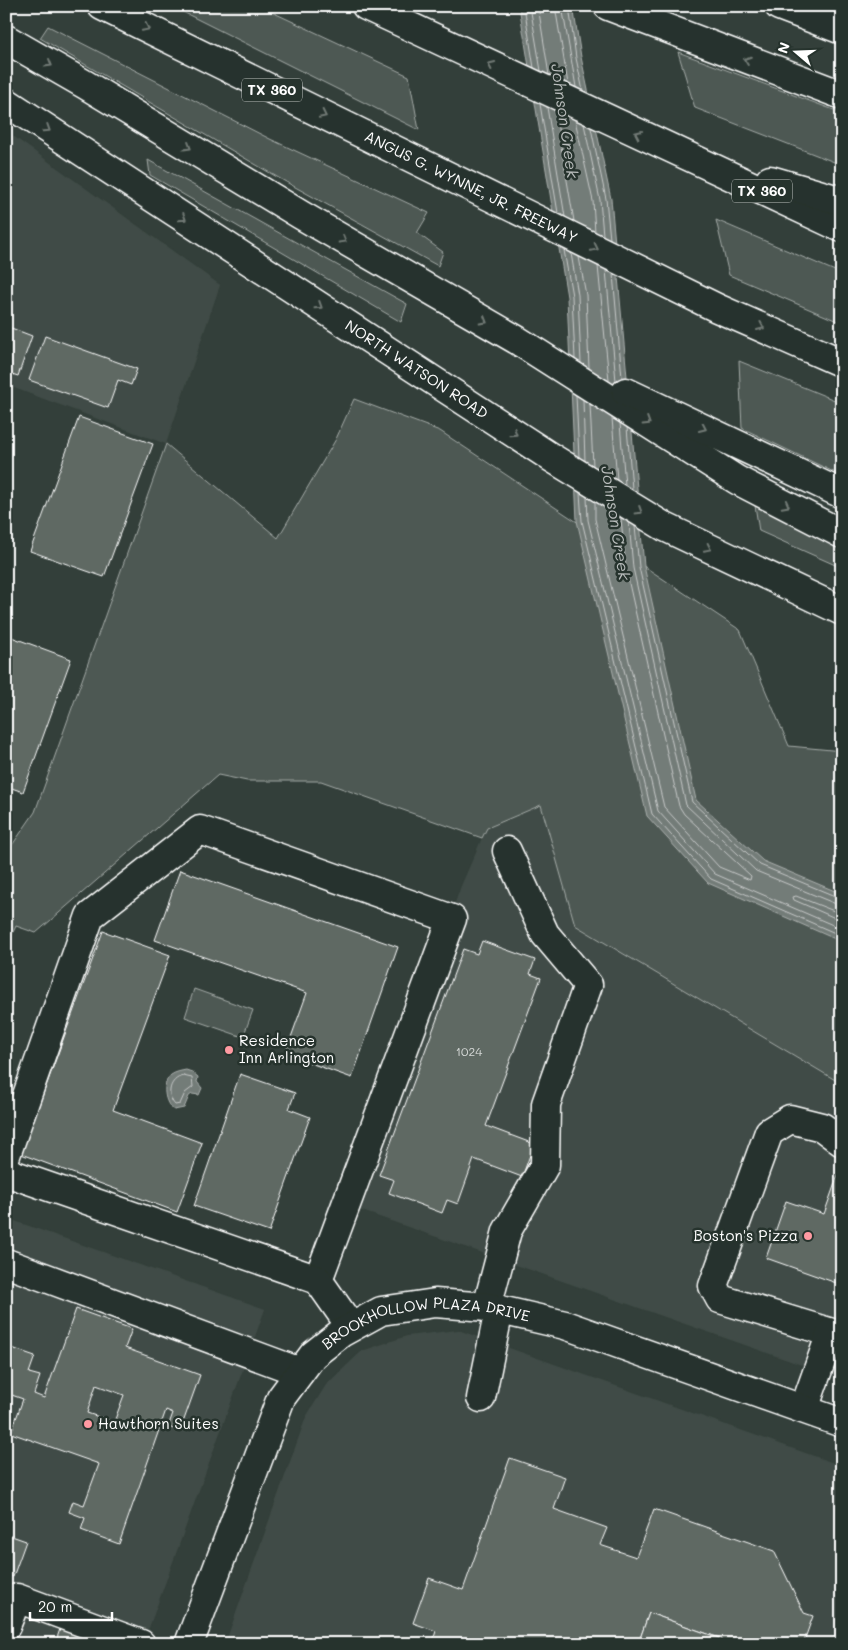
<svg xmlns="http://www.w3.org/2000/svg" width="848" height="1650" viewBox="0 0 848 1650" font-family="Mali,sans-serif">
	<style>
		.built { fill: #404c47 }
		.green { fill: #4d5853; stroke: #a6aca9 }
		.water { fill: #737b78; stroke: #abb0ae }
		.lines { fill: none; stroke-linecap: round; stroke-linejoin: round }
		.shore { stroke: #c7cac9; stroke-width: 1 }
		.building { fill: #5f6964; stroke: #fff; fill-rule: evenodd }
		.minor-casing { stroke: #fff; stroke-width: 31 }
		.major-casing { stroke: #fff; stroke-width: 31 }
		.highway-casing { stroke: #fff; stroke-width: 31 }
		.minor { stroke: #26332d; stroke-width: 28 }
		.major { stroke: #26332d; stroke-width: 28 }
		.highway { stroke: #26332d; stroke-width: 28 }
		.oneway { stroke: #727a76 }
		.poi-dot { fill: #ff9aa2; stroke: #26332d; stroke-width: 2 }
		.labels { text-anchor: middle; stroke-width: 5; stroke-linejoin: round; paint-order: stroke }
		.number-label { font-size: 12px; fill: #d7dad8 }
		.shield { fill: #26332d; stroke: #bec2c0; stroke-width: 1 }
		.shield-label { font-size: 14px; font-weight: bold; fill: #fff }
		.street-label { font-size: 15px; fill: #fff; stroke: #26332d }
		.poi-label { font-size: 15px; fill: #fff; stroke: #26332d; text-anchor: start }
		.water-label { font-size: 16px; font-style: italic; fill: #b9bdbc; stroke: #26332d }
	</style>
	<rect width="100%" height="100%" fill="#333f3a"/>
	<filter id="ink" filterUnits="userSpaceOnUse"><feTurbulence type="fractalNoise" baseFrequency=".02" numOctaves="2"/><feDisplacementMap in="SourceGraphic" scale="10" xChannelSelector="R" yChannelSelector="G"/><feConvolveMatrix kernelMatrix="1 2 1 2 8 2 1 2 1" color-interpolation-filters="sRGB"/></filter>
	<g filter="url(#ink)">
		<g class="built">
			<polygon points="6,131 220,285 166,444 6,385"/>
			<polygon points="542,805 575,925 842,1084 842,1379 348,1206 461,886 482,838 487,828"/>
			<polygon points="6,1218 265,1309 143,1644 6,1644"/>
			<polygon points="458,1330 842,1466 842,1644 225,1644 306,1417 326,1385 362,1351 407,1336"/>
		</g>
		<g class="green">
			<polygon points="171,6 259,6 409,76 419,130"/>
			<polygon points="48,26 270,139 429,213 417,233 443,252 438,266 277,177 40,38"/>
			<polygon points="678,52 842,113 842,165 695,108"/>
			<polygon points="148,160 407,304 401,322 150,175"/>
			<polygon points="716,220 842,274 842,323 729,275"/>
			<polygon points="739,361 842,403 842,476 742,428"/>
			<polygon points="354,399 440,431 740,630 789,746 842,751 842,1084 575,925 541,805 487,828 482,838 321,781 247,781 218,775 36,933 16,926 6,947 6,854 35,812 166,444 278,538 336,439"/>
			<polygon points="754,499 842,546 842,568 759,531"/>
			<polygon points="194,989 253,1010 243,1037 185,1017"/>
		</g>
		<g class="water">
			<polygon points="519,6 573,6 581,57 611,199 644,566 696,800 763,861 842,894 842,942 708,883 647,816 577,521 567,297"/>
			<path d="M186,1070L192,1072L198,1077L197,1082L202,1088L199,1095L192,1094L189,1096L184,1108L174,1110C164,1104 161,1083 171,1075C175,1072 181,1071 186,1070Z"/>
		</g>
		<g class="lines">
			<g class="shore">
				<polyline points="524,6 534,68"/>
				<polyline points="530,6 541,71"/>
				<polyline points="538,6 549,75"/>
				<polyline points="555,6 568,84"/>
				<polyline points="562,6 576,87"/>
				<polyline points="569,6 576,58 583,91"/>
				<polyline points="540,104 558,213"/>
				<polyline points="547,107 565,217"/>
				<polyline points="555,111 574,221"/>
				<polyline points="575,120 593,201 595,232"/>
				<polyline points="584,124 600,200 603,235"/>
				<polyline points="591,128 606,199 610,239"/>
				<polyline points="564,250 572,296 575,359"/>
				<polyline points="571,253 578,295 581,363"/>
				<polyline points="579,257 586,295 589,368"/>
				<polyline points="598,266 609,380"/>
				<polyline points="606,270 616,381"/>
				<polyline points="613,274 622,378"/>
				<polyline points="576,395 579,457"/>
				<polyline points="583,400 585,461"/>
				<polyline points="590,404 593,466"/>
				<polyline points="612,418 617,480"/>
				<polyline points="620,423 625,485"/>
				<polyline points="627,427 632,489"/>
				<polyline points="580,493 582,521 652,814 711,879 842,936"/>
				<polyline points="587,497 588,520 658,811 715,874 842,929"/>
				<polyline points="595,502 595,519 664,807 719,867 750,880 751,876 684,814 679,806 626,570 621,518"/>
				<polyline points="629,522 633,568 686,805 756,871 836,904 842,905"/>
				<polyline points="635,526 639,567 692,802 760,865 842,899"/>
				<polyline points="842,912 834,911 796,896 793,897 794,900 842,921"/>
				<path d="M183,1076L192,1078L193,1087L185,1093L180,1104L175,1105C166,1095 169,1079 183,1076Z"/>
			</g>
		</g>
		<g class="building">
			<polygon points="6,326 32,336 18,376 6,372"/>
			<polygon points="45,336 137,369 131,385 118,380 108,408 29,380"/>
			<polygon points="79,417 153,444 104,577 30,551"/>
			<polygon points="6,635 71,659 23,792 6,786"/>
			<polygon points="180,870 398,947 352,1078 285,1054 307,993 155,940"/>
			<polygon points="103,931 170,955 113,1110 202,1143 177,1212 21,1154"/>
			<polygon points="482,941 535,960 530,974 541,978 486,1126 534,1144 522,1177 474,1159 458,1204 447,1200 442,1213 389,1193 394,1180 379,1175 463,949 477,954"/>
			<polygon points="240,1074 295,1093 289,1109 310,1117 269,1232 194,1206"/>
			<polygon points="839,1172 842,1173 842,1285 766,1258 786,1201 824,1214"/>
			<path d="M76,1309L132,1329L125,1348L200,1375L180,1431L168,1427L173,1413L166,1410L119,1544L81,1530L85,1518L69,1512L73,1501L84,1505L99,1464L11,1433L23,1399L6,1393V1346L35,1356L29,1373L40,1376L34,1394L44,1398ZM96,1385L124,1395L114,1422L87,1413Z"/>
			<polygon points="510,1458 565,1477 554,1509 607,1528 600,1545 636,1557 654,1509 774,1551 804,1613 813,1616 803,1644 721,1644 722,1639 649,1613 638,1644 432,1644 436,1631 413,1623 429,1578 463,1590"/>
			<polygon points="6,1534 26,1541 13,1577 6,1574"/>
			<polygon points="649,1613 722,1639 721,1644 638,1644"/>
			<polygon points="61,1626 86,1635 82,1644 55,1644"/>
		</g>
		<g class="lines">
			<g class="minor-casing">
				<g id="minor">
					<polyline points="842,1142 822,1127 790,1119 769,1132 713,1286 720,1299 842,1336"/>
					<polyline points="6,1155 90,916 200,830 452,919 318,1280"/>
					<polyline points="6,1172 318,1280 351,1327"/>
					<polyline points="6,1263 300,1372"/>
					<polyline points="487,1307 507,1231 545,1165 546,1104 588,985 545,934 507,851"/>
					<polyline points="481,1398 499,1310"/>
					<polyline points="804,1409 831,1333"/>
					<polyline points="6,1626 17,1598 141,1644"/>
					<path id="s1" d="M189,1644L281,1398L313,1355L341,1333L381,1311L435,1303L487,1307L565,1325L842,1423"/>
				</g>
			</g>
			<g class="major-casing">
				<g id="major">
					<polyline points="779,6 842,30"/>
					<path id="s2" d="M6,102L552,458L665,527L842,611"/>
				</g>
			</g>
			<g class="highway-casing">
				<g id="highway">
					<path id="s3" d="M102,6L717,308L842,363"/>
					<polyline points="366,6 842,228"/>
					<polyline points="608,6 842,95"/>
					<polyline points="6,39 86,85 301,215 517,340 737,480 842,534"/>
					<polyline points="770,180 842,201"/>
					<polyline points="626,392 842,494"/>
				</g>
			</g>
			<use href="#minor" class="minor"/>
			<use href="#major" class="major"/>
			<use href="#highway" class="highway"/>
		</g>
		<defs><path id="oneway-chevron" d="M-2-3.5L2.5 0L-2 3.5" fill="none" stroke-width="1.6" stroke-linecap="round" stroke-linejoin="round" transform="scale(1.25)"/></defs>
		<g class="oneway">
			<use href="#oneway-chevron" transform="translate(146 28) rotate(26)"/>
			<use href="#oneway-chevron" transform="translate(747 60) rotate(-160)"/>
			<use href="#oneway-chevron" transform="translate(49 64) rotate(30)"/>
			<use href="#oneway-chevron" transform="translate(491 65) rotate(-155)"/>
			<use href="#oneway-chevron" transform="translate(323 115) rotate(26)"/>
			<use href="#oneway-chevron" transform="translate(47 129) rotate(33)"/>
			<use href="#oneway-chevron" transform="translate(638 134) rotate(-155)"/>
			<use href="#oneway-chevron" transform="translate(188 147) rotate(31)"/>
			<use href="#oneway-chevron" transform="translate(183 218) rotate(33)"/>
			<use href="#oneway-chevron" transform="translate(343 240) rotate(30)"/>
			<use href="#oneway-chevron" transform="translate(595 248) rotate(26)"/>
			<use href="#oneway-chevron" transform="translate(319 306) rotate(33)"/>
			<use href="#oneway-chevron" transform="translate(484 321) rotate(30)"/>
			<use href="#oneway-chevron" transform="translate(761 327) rotate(24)"/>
			<use href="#oneway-chevron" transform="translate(647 422) rotate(32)"/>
			<use href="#oneway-chevron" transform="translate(703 428) rotate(25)"/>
			<use href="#oneway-chevron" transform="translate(514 433) rotate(33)"/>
			<use href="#oneway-chevron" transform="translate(786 505) rotate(28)"/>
			<use href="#oneway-chevron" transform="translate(639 511) rotate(32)"/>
			<use href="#oneway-chevron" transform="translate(708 548) rotate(26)"/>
		</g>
	</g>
	<g class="poi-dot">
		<circle cx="229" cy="1050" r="5"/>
		<circle cx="808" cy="1236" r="5"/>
		<circle cx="88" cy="1424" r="5"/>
	</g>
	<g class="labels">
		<g class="number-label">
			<text x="469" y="1056">1024</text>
		</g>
		<g class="shield">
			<rect x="242" y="78.5" width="60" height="23" rx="4"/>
			<rect x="732" y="179.5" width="60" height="23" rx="4"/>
		</g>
		<g class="shield-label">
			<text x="272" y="95">TX 360</text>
			<text x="762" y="196">TX 360</text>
		</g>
		<g class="street-label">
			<text dy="5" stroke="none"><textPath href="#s3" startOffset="411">ANGUS G. WYNNE, JR. FREEWAY</textPath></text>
			<text dy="5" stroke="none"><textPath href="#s2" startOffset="490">NORTH WATSON ROAD</textPath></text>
			<text dy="5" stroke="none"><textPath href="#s1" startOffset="439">BROOKHOLLOW PLAZA DRIVE</textPath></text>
		</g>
		<g class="poi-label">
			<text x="239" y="1046">Residence<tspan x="239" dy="17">Inn Arlington</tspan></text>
			<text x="798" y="1241" text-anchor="end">Boston's Pizza</text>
			<text x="98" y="1429">Hawthorn Suites</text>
		</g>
		<g class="water-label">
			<text transform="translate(565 121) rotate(82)" y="6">Johnson Creek</text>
			<text transform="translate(616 523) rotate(81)" y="6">Johnson Creek</text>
		</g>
	</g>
	<rect width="848" height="1650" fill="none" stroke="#26332d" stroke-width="25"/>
	<rect x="12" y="12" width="823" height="1625" fill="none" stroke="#fff" stroke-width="2" filter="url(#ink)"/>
	<g transform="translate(796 52) rotate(289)" stroke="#26332d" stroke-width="4" paint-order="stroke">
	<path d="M0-4L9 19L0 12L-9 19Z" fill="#ffffff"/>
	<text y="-8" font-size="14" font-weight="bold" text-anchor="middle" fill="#ffffff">N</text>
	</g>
	<path d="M30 1612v8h82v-8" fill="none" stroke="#ffffff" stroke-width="2.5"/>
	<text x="38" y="1612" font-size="15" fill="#ffffff" stroke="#26332d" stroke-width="4" paint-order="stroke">20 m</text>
</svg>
